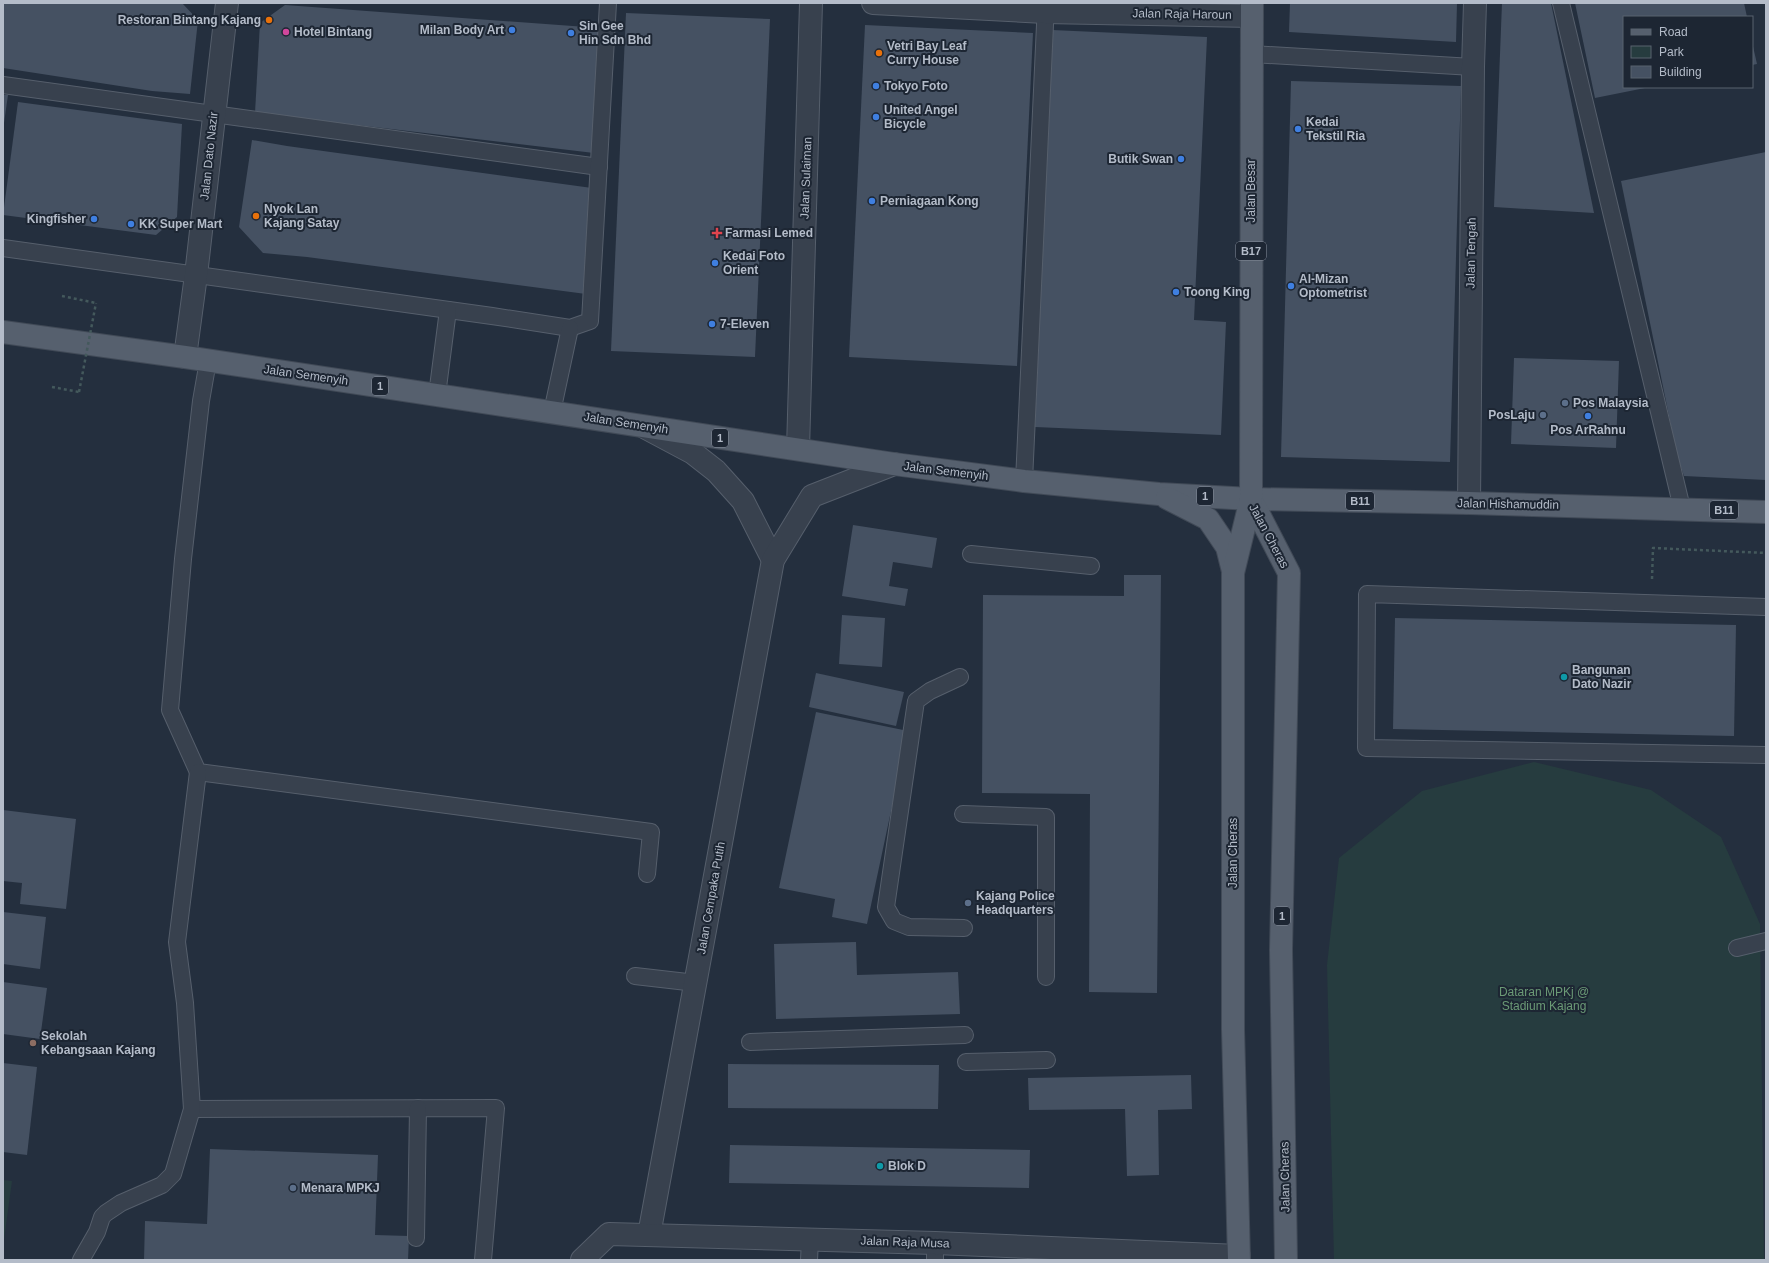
<svg xmlns="http://www.w3.org/2000/svg" width="1769" height="1263" viewBox="0 0 1769 1263" font-family="Helvetica,sans-serif">
	<style>
		.green { fill: #263c3f }
		.building { fill: #455162 }
		.lines { fill: none; stroke-linecap: round; stroke-linejoin: round }
		.lane-casing { stroke: #565f6c; stroke-width: 18 }
		.street-casing { stroke: #565f6c; stroke-width: 24 }
		.primary-casing { stroke: #414a57; stroke-width: 24 }
		.path { stroke: #44595c; stroke-width: 2.5; stroke-dasharray: 3 3; stroke-linecap: butt }
		.lane { stroke: #38414e; stroke-width: 16 }
		.street { stroke: #38414e; stroke-width: 22 }
		.primary { stroke: #56606e; stroke-width: 22 }
		.path-bridge { stroke: #44595c; stroke-width: 2.5; stroke-dasharray: 3 3; stroke-linecap: butt }
		.food-dot { fill: #e8710a; stroke: #1d2633; stroke-width: 1.5 }
		.shop-dot { fill: #3f7fe0; stroke: #1d2633; stroke-width: 1.5 }
		.hotel-dot { fill: #d1479c; stroke: #1d2633; stroke-width: 1.5 }
		.health-dot { fill: #e0444e; stroke: #1d2633; stroke-width: 1.5 }
		.service-dot { fill: #5c6f8a; stroke: #1d2633; stroke-width: 1.5 }
		.culture-dot { fill: #0f9aa8; stroke: #1d2633; stroke-width: 1.5 }
		.education-dot { fill: #8d6e63; stroke: #1d2633; stroke-width: 1.5 }
		.labels { text-anchor: middle; stroke-width: 4; stroke-linejoin: round; paint-order: stroke }
		.shield { fill: #1d2633; stroke: #878f9c; stroke-width: 1 }
		.shield-label { font-size: 11px; font-weight: bold; fill: #b4bcc9 }
		.street-label { font-size: 12px; fill: #b4bcc9; stroke: #1d2633 }
		.poi-label { font-size: 12px; font-weight: bold; fill: #b4bcc9; stroke: #1d2633; text-anchor: start }
		.park-label { font-size: 12px; fill: #6b9a76; stroke: #1d2633 }
	</style>
	<rect width="100%" height="100%" fill="#242f3e"/>
	<g class="green">
		<polygon points="1534,762 1651,790 1721,837 1760,924 1764,1260 1334,1260 1327,965 1339,858 1422,791"/>
		<polygon points="3,1180 12,1181 3,1247"/>
	</g>
	<g class="building">
		<polygon points="3,3 182,3 198,20 190,94 152,91 3,68"/>
		<polygon points="1290,3 1457,3 1456,42 1289,32"/>
		<polygon points="1502,3 1551,3 1594,213 1494,207"/>
		<polygon points="1575,3 1744,3 1747,17 1624,17 1624,87 1645,88 1595,98"/>
		<polygon points="285,5 600,28 594,153 255,113 260,23"/>
		<polygon points="626,13 770,19 755,357 611,351"/>
		<polygon points="865,25 1033,33 1017,366 849,357"/>
		<polygon points="1052,30 1207,37 1194,320 1226,322 1221,435 1035,427"/>
		<polygon points="1752,42 1757,64 1752,65"/>
		<polygon points="1291,81 1461,86 1450,462 1281,457"/>
		<polygon points="3,95 8,95 4,123 3,123"/>
		<polygon points="18,102 182,124 177,217 156,235 3,215"/>
		<polygon points="252,140 287,146 592,188 586,294 307,257 263,253 239,227"/>
		<polygon points="1766,152 1766,480 1684,476 1677,455 1621,181"/>
		<polygon points="1514,358 1619,361 1616,448 1511,444"/>
		<polygon points="853,525 937,538 932,568 893,562 889,586 908,589 905,606 842,596"/>
		<polygon points="1124,575 1161,575 1157,993 1089,992 1090,794 982,793 983,595 1124,596"/>
		<polygon points="842,615 885,618 882,667 839,664"/>
		<polygon points="1395,618 1736,625 1734,736 1393,729"/>
		<polygon points="816,673 904,692 896,726 809,707"/>
		<polygon points="816,712 908,731 867,924 832,917 835,899 779,888"/>
		<polygon points="3,810 76,819 66,909 20,904 22,883 3,881"/>
		<polygon points="3,912 46,917 40,969 3,964"/>
		<polygon points="856,942 857,975 958,972 960,1014 776,1019 774,944"/>
		<polygon points="3,982 47,988 40,1039 3,1034"/>
		<polygon points="3,1063 37,1067 27,1155 3,1152"/>
		<polygon points="728,1064 939,1065 938,1109 728,1108"/>
		<polygon points="1191,1075 1192,1109 1158,1110 1159,1175 1127,1176 1125,1109 1029,1110 1028,1078"/>
		<polygon points="730,1145 1030,1150 1029,1188 729,1183"/>
		<polygon points="210,1149 378,1155 375,1235 409,1236 408,1260 144,1260 145,1221 207,1224"/>
	</g>
	<g class="lines">
		<g class="lane-casing">
			<g id="lane">
				<polyline points="1561,3 1682,508"/>
				<polyline points="1252,54 1473,67"/>
				<polyline points="3,85 599,167"/>
				<polyline points="3,248 492,316 570,328 590,321 608,3"/>
				<polyline points="208,361 201,401 183,559 170,710 198,772 651,832 647,874"/>
				<polyline points="437,395 448,310"/>
				<polyline points="552,412 570,328"/>
				<polyline points="1024,481 1046,3"/>
				<polyline points="971,554 1091,566"/>
				<polyline points="1766,607 1367,594 1366,748 1766,755"/>
				<polyline points="960,677 930,691 916,701 886,907 894,921 909,927 964,928"/>
				<polyline points="963,814 1046,817 1046,977"/>
				<polyline points="1737,948 1766,941"/>
				<polyline points="635,976 696,983"/>
				<polyline points="750,1042 965,1035"/>
				<polyline points="966,1062 1047,1060"/>
				<polyline points="192,1109 496,1108 483,1260"/>
				<polyline points="416,1238 418,1108"/>
				<polyline points="81,1260 97,1232 102,1217 106,1213 121,1203 162,1185 173,1174 192,1109 185,1003 177,942 198,772"/>
				<polyline points="809,1260 810,1240"/>
				<polyline points="935,1260 935,1243"/>
			</g>
		</g>
		<g class="street-casing">
			<g id="street">
				<polyline points="873,3 1045,12 1252,16"/>
				<polyline points="185,357 196,275 227,3"/>
				<polyline points="646,428 693,453 716,471 743,501 773,560"/>
				<polyline points="798,449 811,3"/>
				<polyline points="1469,503 1473,67 1475,3"/>
				<polyline points="649,1235 773,560 812,496 894,464"/>
				<polyline points="582,1260 609,1234 935,1243 1239,1256"/>
			</g>
		</g>
		<g class="primary-casing">
			<g id="primary">
				<polyline points="3,332 185,357 894,464 1024,481 1159,494 1251,499 1469,503 1766,512"/>
				<polyline points="1167,498 1208,519 1227,547 1233,571"/>
				<polyline points="1251,499 1289,573 1281,950 1286,1260"/>
				<polyline points="1239,1260 1233,1029 1233,573 1251,499 1252,3"/>
			</g>
		</g>
		<g class="path">
			<polyline points="62,296 96,303"/>
			<polyline points="52,387 79,392"/>
			<polyline points="1652,579 1653,548 1766,553"/>
		</g>
		<use href="#lane" class="lane"/>
		<use href="#street" class="street"/>
		<use href="#primary" class="primary"/>
		<polyline class="path-bridge" points="79,392 96,303"/>
	</g>
	<g class="food-dot">
		<circle cx="269" cy="20" r="4"/>
		<circle cx="879" cy="53" r="4"/>
		<circle cx="256" cy="216" r="4"/>
	</g>
	<g class="shop-dot">
		<circle cx="512" cy="30" r="4"/>
		<circle cx="571" cy="33" r="4"/>
		<circle cx="876" cy="86" r="4"/>
		<circle cx="876" cy="117" r="4"/>
		<circle cx="1298" cy="129" r="4"/>
		<circle cx="1181" cy="159" r="4"/>
		<circle cx="872" cy="201" r="4"/>
		<circle cx="94" cy="219" r="4"/>
		<circle cx="131" cy="224" r="4"/>
		<circle cx="715" cy="263" r="4"/>
		<circle cx="1291" cy="286" r="4"/>
		<circle cx="1176" cy="292" r="4"/>
		<circle cx="712" cy="324" r="4"/>
		<circle cx="1588" cy="416" r="4"/>
	</g>
	<circle class="hotel-dot" cx="286" cy="32" r="4"/>
	<path class="health-dot" d="M715 227h4v4h4v4h-4v4h-4v-4h-4v-4h4z"/>
	<g class="service-dot">
		<circle cx="1565" cy="403" r="4"/>
		<circle cx="1543" cy="415" r="4"/>
		<circle cx="968" cy="903" r="4"/>
		<circle cx="293" cy="1188" r="4"/>
	</g>
	<g class="culture-dot">
		<circle cx="1564" cy="677" r="4"/>
		<circle cx="880" cy="1166" r="4"/>
	</g>
	<circle class="education-dot" cx="33" cy="1043" r="4"/>
	<g class="labels">
		<g class="shield">
			<rect x="1236" y="242" width="30" height="18" rx="3"/>
			<rect x="372" y="377" width="16" height="18" rx="3"/>
			<rect x="712" y="429" width="16" height="18" rx="3"/>
			<rect x="1197" y="487" width="16" height="18" rx="3"/>
			<rect x="1346" y="492" width="28" height="18" rx="3"/>
			<rect x="1710" y="501" width="28" height="18" rx="3"/>
			<rect x="1274" y="907" width="16" height="18" rx="3"/>
		</g>
		<g class="shield-label">
			<text x="1251" y="255">B17</text>
			<text x="380" y="390">1</text>
			<text x="720" y="442">1</text>
			<text x="1205" y="500">1</text>
			<text x="1360" y="505">B11</text>
			<text x="1724" y="514">B11</text>
			<text x="1282" y="920">1</text>
		</g>
		<g class="street-label">
			<text transform="translate(1182 14) rotate(1)" y="4">Jalan Raja Haroun</text>
			<text transform="translate(209 156) rotate(-84)" y="4">Jalan Dato Nazir</text>
			<text transform="translate(806 178) rotate(-88)" y="4">Jalan Sulaiman</text>
			<text transform="translate(1251 191) rotate(-90)" y="4">Jalan Besar</text>
			<text transform="translate(1471 253) rotate(-89)" y="4">Jalan Tengah</text>
			<text transform="translate(306 375) rotate(8)" y="4">Jalan Semenyih</text>
			<text transform="translate(626 423) rotate(9)" y="4">Jalan Semenyih</text>
			<text transform="translate(946 471) rotate(7)" y="4">Jalan Semenyih</text>
			<text transform="translate(1508 504) rotate(1)" y="4">Jalan Hishamuddin</text>
			<text transform="translate(1269 536) rotate(62)" y="4">Jalan Cheras</text>
			<text transform="translate(1233 853) rotate(-90)" y="4">Jalan Cheras</text>
			<text transform="translate(711 898) rotate(-80)" y="4">Jalan Cempaka Putih</text>
			<text transform="translate(1285 1177) rotate(-91)" y="4">Jalan Cheras</text>
			<text transform="translate(905 1242) rotate(2)" y="4">Jalan Raja Musa</text>
		</g>
		<g class="poi-label">
			<text x="261" y="24" text-anchor="end">Restoran Bintang Kajang</text>
			<text x="579" y="30">Sin Gee<tspan x="579" dy="14">Hin Sdn Bhd</tspan></text>
			<text x="504" y="34" text-anchor="end">Milan Body Art</text>
			<text x="294" y="36">Hotel Bintang</text>
			<text x="887" y="50">Vetri Bay Leaf<tspan x="887" dy="14">Curry House</tspan></text>
			<text x="884" y="90">Tokyo Foto</text>
			<text x="884" y="114">United Angel<tspan x="884" dy="14">Bicycle</tspan></text>
			<text x="1306" y="126">Kedai<tspan x="1306" dy="14">Tekstil Ria</tspan></text>
			<text x="1173" y="163" text-anchor="end">Butik Swan</text>
			<text x="880" y="205">Perniagaan Kong</text>
			<text x="264" y="213">Nyok Lan<tspan x="264" dy="14">Kajang Satay</tspan></text>
			<text x="86" y="223" text-anchor="end">Kingfisher</text>
			<text x="139" y="228">KK Super Mart</text>
			<text x="725" y="237">Farmasi Lemed</text>
			<text x="723" y="260">Kedai Foto<tspan x="723" dy="14">Orient</tspan></text>
			<text x="1299" y="283">Al-Mizan<tspan x="1299" dy="14">Optometrist</tspan></text>
			<text x="1184" y="296">Toong King</text>
			<text x="720" y="328">7-Eleven</text>
			<text x="1573" y="407">Pos Malaysia</text>
			<text x="1535" y="419" text-anchor="end">PosLaju</text>
			<text x="1588" y="434" text-anchor="middle">Pos ArRahnu</text>
			<text x="1572" y="674">Bangunan<tspan x="1572" dy="14">Dato Nazir</tspan></text>
			<text x="976" y="900">Kajang Police<tspan x="976" dy="14">Headquarters</tspan></text>
			<text x="41" y="1040">Sekolah<tspan x="41" dy="14">Kebangsaan Kajang</tspan></text>
			<text x="888" y="1170">Blok D</text>
			<text x="301" y="1192">Menara MPKJ</text>
		</g>
		<g class="park-label">
			<text x="1544" y="996">Dataran MPKj @<tspan x="1544" dy="14">Stadium Kajang</tspan></text>
		</g>
	</g>
	<rect width="1769" height="1263" fill="none" stroke="#b4bcc9" stroke-width="8"/>
	<rect x="1623" y="16" width="130" height="72" fill="#1d2633" stroke="#59626f"/>
	<rect x="1631" y="29" width="20" height="6" fill="#56606e" stroke="#59626f"/>
	<text x="1659" y="36" font-size="12" fill="#b4bcc9">Road</text>
	<rect x="1631" y="46" width="20" height="12" fill="#263c3f" stroke="#59626f"/>
	<text x="1659" y="56" font-size="12" fill="#b4bcc9">Park</text>
	<rect x="1631" y="66" width="20" height="12" fill="#455162" stroke="#59626f"/>
	<text x="1659" y="76" font-size="12" fill="#b4bcc9">Building</text>
</svg>
